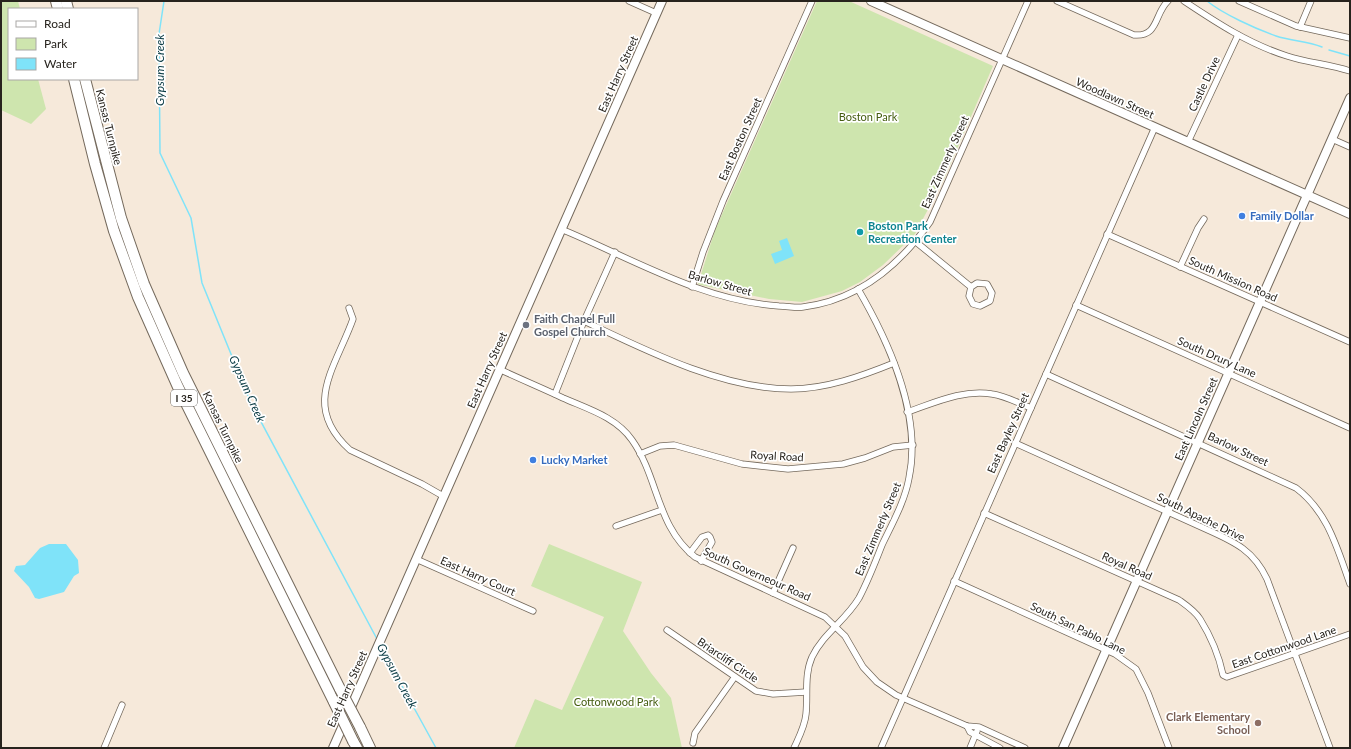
<svg xmlns="http://www.w3.org/2000/svg" width="1351" height="749" viewBox="0 0 1351 749" font-family="Lato,sans-serif">
	<style>
		.green { fill: #cee5ae }
		.water { fill: #7fe3f9 }
		.lines { fill: none; stroke-linecap: round; stroke-linejoin: round }
		.stream { stroke: #7fe3f9; stroke-width: 1.5 }
		.street-casing { stroke: #74695c; stroke-width: 7 }
		.secondary-casing { stroke: #74695c; stroke-width: 10 }
		.highway-casing { stroke: #74695c; stroke-width: 12 }
		.street { stroke: #fff; stroke-width: 5.5 }
		.secondary { stroke: #fff; stroke-width: 8 }
		.highway { stroke: #fff; stroke-width: 10 }
		.highway-bridge-casing { stroke: #74695c; stroke-width: 12; stroke-linecap: butt }
		.highway-bridge { stroke: #fff; stroke-width: 10 }
		.shop-dot { fill: #3f7fe0; stroke: #fff; stroke-width: 1.5 }
		.culture-dot { fill: #0f9aa8; stroke: #fff; stroke-width: 1.5 }
		.worship-dot { fill: #6b7280; stroke: #fff; stroke-width: 1.5 }
		.education-dot { fill: #8d6e63; stroke: #fff; stroke-width: 1.5 }
		.labels { text-anchor: middle; stroke-width: 3.5; stroke-linejoin: round; paint-order: stroke }
		.shield { fill: #fff; stroke: #686561; stroke-width: 1 }
		.shield-label { font-size: 10px; font-weight: bold; fill: #27231d }
		.street-label { font-size: 11px; fill: #27231d; stroke: #fff }
		.park-label { font-size: 11px; fill: #455d11; stroke: #fff }
		.shop-label { font-size: 11px; font-weight: bold; fill: #366cbe; stroke: #fff; text-anchor: start }
		.culture-label { font-size: 11px; font-weight: bold; fill: #0d838f; stroke: #fff; text-anchor: start }
		.worship-label { font-size: 11px; font-weight: bold; fill: #5b616d; stroke: #fff; text-anchor: start }
		.education-label { font-size: 11px; font-weight: bold; fill: #785e54; stroke: #fff; text-anchor: end }
		.water-label { font-size: 12px; font-style: italic; fill: #0b3c45; stroke: #fff }
	</style>
	<rect width="100%" height="100%" fill="#f6e9da"/>
	<g class="green">
		<polygon points="1,1 18,1 20,9 9,9 9,79 38,79 46,109 31,124 1,110"/>
		<polygon points="817,1 849,1 993,66 944,179 915,234 883,265 860,282 842,291 802,302 769,299 701,285 698,284 715,230"/>
		<polygon points="549,544 642,582 623,631 651,673 671,698 682,748 514,748 535,699 562,710 604,617 531,586"/>
	</g>
	<g class="water">
		<polygon points="787,238 794,256 775,264 771,254 782,250 779,241"/>
		<polygon points="49,544 66,544 78,560 79,573 74,576 64,592 39,599 35,598 29,587 14,571 16,566 25,565 40,548"/>
	</g>
	<g class="lines">
		<g class="stream">
			<polyline points="164,1 159,34 160,153 191,218 202,283 251,403 377,639"/>
			<path d="M1207,1C1223,14 1256,29 1276,36C1291,41 1307,41 1322,47"/>
			<polyline points="1329,50 1350,56"/>
			<polyline points="380,646 436,748"/>
		</g>
		<g class="street-casing">
			<g id="street">
				<polyline points="629,1 656,13"/>
				<path d="M1057,1L1134,35C1159,37 1154,14 1168,1"/>
				<path d="M1184,1C1217,23 1249,44 1287,56C1308,63 1329,64 1350,71"/>
				<polyline points="1239,1 1296,26 1350,38"/>
				<polyline points="1300,27 1311,1"/>
				<polyline points="1332,139 1350,147"/>
				<polyline points="1188,142 1238,35"/>
				<path d="M561,229C631,258 702,301 779,306C787,306 796,308 803,307C859,300 899,266 930,222L1028,1"/>
				<polyline points="1107,234 1350,342"/>
				<polyline points="916,242 971,287 969,296 973,304 980,306 990,301 992,293 987,284 977,283 971,287"/>
				<polyline points="1180,267 1198,228 1204,219"/>
				<polyline points="692,287 703,252 723,201 812,1"/>
				<polyline points="1076,305 1350,428"/>
				<path d="M349,308L353,319C335,369 301,406 350,450L422,484L443,496"/>
				<path d="M584,321C645,350 722,389 791,389C826,389 862,376 894,363"/>
				<path d="M499,369C520,379 542,388 563,398C588,409 616,417 632,440C659,478 656,526 695,557L825,617L845,636L863,667L877,682L896,695L967,726L979,727L1025,748"/>
				<path d="M1046,374L1296,488C1328,512 1337,548 1350,584"/>
				<polyline points="555,394 584,321 615,252"/>
				<path d="M907,412C934,403 963,389 992,394C1006,396 1018,403 1031,408"/>
				<path d="M1015,443L1208,530C1235,542 1254,551 1267,579L1330,748"/>
				<polyline points="640,454 660,446 674,445 742,464 788,469 843,464 865,458 893,447 913,445"/>
				<path d="M984,513L1179,600C1186,605 1195,611 1200,619C1210,635 1219,656 1223,675L1227,677L1350,634"/>
				<polyline points="616,526 662,510"/>
				<polyline points="690,553 702,537 708,535 710,537 712,542 701,561"/>
				<polyline points="416,559 533,611"/>
				<polyline points="954,581 1115,654 1136,669 1148,693 1169,748"/>
				<polyline points="773,593 793,548"/>
				<polyline points="667,630 756,691 773,694 806,692"/>
				<polyline points="967,726 970,732 1000,748"/>
				<polyline points="693,743 695,733 734,678"/>
				<polyline points="104,748 122,705"/>
				<path d="M794,748C799,737 805,726 806,714C808,695 804,675 812,657C823,634 846,620 859,598C868,581 875,563 882,545C892,524 905,501 909,478C922,416 889,342 858,289"/>
				<polyline points="881,748 1155,127"/>
				<polyline points="970,748 977,731"/>
			</g>
		</g>
		<g class="secondary-casing">
			<g id="secondary">
				<polyline points="871,1 1350,214"/>
				<polyline points="333,748 662,1"/>
				<polyline points="1063,748 1350,98"/>
			</g>
		</g>
		<g class="highway-casing">
			<g id="highway">
				<polyline points="56,1 58,9"/>
				<polyline points="66,1 68,9"/>
				<polyline points="74,79 95,164 114,231 138,297 178,387 334,702"/>
				<polyline points="85,79 121,218 144,284 183,373 340,689"/>
				<polyline points="360,727 370,748"/>
				<polyline points="353,741 357,748"/>
			</g>
		</g>
		<use href="#street" class="street"/>
		<use href="#secondary" class="secondary"/>
		<use href="#highway" class="highway"/>
		<g class="highway-bridge-casing">
			<g id="highway-bridge">
				<polyline points="340,689 360,727"/>
				<polyline points="334,702 353,741"/>
			</g>
		</g>
		<use href="#highway-bridge" class="highway-bridge"/>
	</g>
	<g class="shop-dot">
		<circle cx="1242" cy="216" r="4"/>
		<circle cx="533" cy="460" r="4"/>
	</g>
	<circle class="culture-dot" cx="860" cy="232" r="4"/>
	<circle class="worship-dot" cx="526" cy="325" r="4"/>
	<circle class="education-dot" cx="1258" cy="723" r="4"/>
	<g class="labels">
		<rect class="shield" x="171" y="390" width="26" height="16" rx="3"/>
		<g class="shield-label">
			<text x="184" y="402">I 35</text>
		</g>
		<g class="street-label">
			<text transform="translate(618 74) rotate(-66)" y="4">East Harry Street</text>
			<text transform="translate(1204 84) rotate(-65)" y="4">Castle Drive</text>
			<text transform="translate(1115 98) rotate(24)" y="4">Woodlawn Street</text>
			<text transform="translate(109 127) rotate(76)" y="4">Kansas Turnpike</text>
			<text transform="translate(740 139) rotate(-66)" y="4">East Boston Street</text>
			<text transform="translate(945 162) rotate(-66)" y="4">East Zimmerly Street</text>
			<text transform="translate(1233 279) rotate(24)" y="4">South Mission Road</text>
			<text transform="translate(720 283) rotate(16)" y="4">Barlow Street</text>
			<text transform="translate(1217 357) rotate(24)" y="4">South Drury Lane</text>
			<text transform="translate(487 370) rotate(-66)" y="4">East Harry Street</text>
			<text transform="translate(1196 419) rotate(-66)" y="4">East Lincoln Street</text>
			<text transform="translate(223 427) rotate(64)" y="4">Kansas Turnpike</text>
			<text transform="translate(1008 433) rotate(-66)" y="4">East Bayley Street</text>
			<text transform="translate(1238 449) rotate(25)" y="4">Barlow Street</text>
			<text transform="translate(777 456) rotate(3)" y="4">Royal Road</text>
			<text transform="translate(1201 517) rotate(26)" y="4">South Apache Drive</text>
			<text transform="translate(878 529) rotate(-67)" y="4">East Zimmerly Street</text>
			<text transform="translate(1127 566) rotate(24)" y="4">Royal Road</text>
			<text transform="translate(757 574) rotate(24)" y="4">South Governeour Road</text>
			<text transform="translate(478 576) rotate(24)" y="4">East Harry Court</text>
			<text transform="translate(1078 628) rotate(26)" y="4">South San Pablo Lane</text>
			<text transform="translate(1284 647) rotate(-19)" y="4">East Cottonwood Lane</text>
			<text transform="translate(728 660) rotate(34)" y="4">Briarcliff Circle</text>
			<text transform="translate(347 689) rotate(-66)" y="4">East Harry Street</text>
		</g>
		<g class="park-label">
			<text x="868" y="121">Boston Park</text>
			<text x="616" y="706">Cottonwood Park</text>
		</g>
		<g class="shop-label">
			<text x="1250" y="220">Family Dollar</text>
			<text x="541" y="464">Lucky Market</text>
		</g>
		<g class="culture-label">
			<text x="868" y="230">Boston Park<tspan x="868" dy="13">Recreation Center</tspan></text>
		</g>
		<g class="worship-label">
			<text x="534" y="323">Faith Chapel Full<tspan x="534" dy="13">Gospel Church</tspan></text>
		</g>
		<g class="education-label">
			<text x="1250" y="721">Clark Elementary<tspan x="1250" dy="13">School</tspan></text>
		</g>
		<g class="water-label">
			<text transform="translate(160 70) rotate(-90)" y="4">Gypsum Creek</text>
			<text transform="translate(247 389) rotate(66)" y="4">Gypsum Creek</text>
			<text transform="translate(397 676) rotate(62)" y="4">Gypsum Creek</text>
		</g>
	</g>
	<rect width="1351" height="749" fill="none" stroke="#27231d" stroke-width="4"/>
	<rect x="8" y="8" width="130" height="72" fill="#ffffff" stroke="#a9a7a5"/>
	<rect x="16" y="21" width="20" height="6" fill="#ffffff" stroke="#a9a7a5"/>
	<text x="44" y="28" font-size="12" fill="#27231d">Road</text>
	<rect x="16" y="38" width="20" height="12" fill="#cee5ae" stroke="#a9a7a5"/>
	<text x="44" y="48" font-size="12" fill="#27231d">Park</text>
	<rect x="16" y="58" width="20" height="12" fill="#7fe3f9" stroke="#a9a7a5"/>
	<text x="44" y="68" font-size="12" fill="#27231d">Water</text>
</svg>
